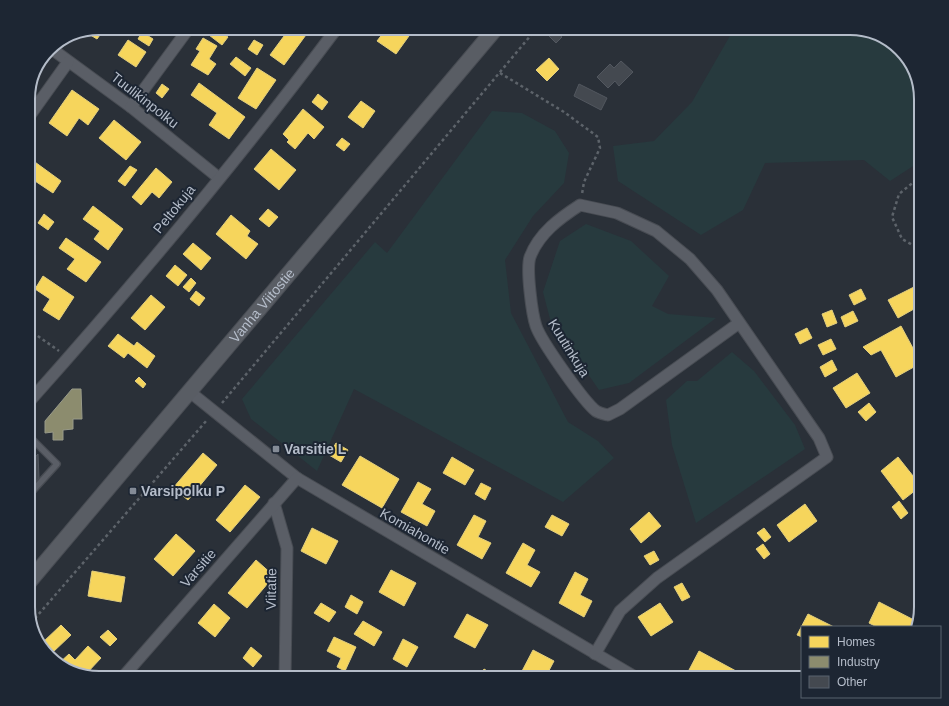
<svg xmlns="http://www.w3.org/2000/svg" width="949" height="706" viewBox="0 0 949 706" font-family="Helvetica,sans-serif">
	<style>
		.green { fill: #273a3e }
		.homes { fill: #f6d55c; stroke: #e2ce7d }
		.industry { fill: #8c8c6e; stroke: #989a89 }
		.building { fill: #444950; stroke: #52575f }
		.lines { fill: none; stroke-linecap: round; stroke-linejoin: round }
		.service-casing { stroke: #484c53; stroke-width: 8 }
		.minor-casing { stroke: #484c53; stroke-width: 13 }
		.secondary-casing { stroke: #484c53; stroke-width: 17 }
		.path { stroke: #5d636a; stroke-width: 2.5; stroke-dasharray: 3 3; stroke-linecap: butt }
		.service { stroke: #5a5e66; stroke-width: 5.5 }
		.minor { stroke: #5a5e66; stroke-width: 11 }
		.secondary { stroke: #595d64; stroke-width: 15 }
		.poi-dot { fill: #848b96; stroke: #1d2633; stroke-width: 1.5 }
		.labels { text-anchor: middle; stroke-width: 4; stroke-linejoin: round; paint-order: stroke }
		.street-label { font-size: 14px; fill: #b4bcc9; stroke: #1d2633 }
		.poi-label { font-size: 14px; font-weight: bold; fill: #b4bcc9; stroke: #1d2633; text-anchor: start }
		.rim { fill: none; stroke: #b4bcc9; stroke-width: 2 }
	</style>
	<rect width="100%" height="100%" fill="#2a3038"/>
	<g class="green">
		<polygon points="730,28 851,28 894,43 914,68 921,98 921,161 890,181 864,160 765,163 743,210 701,235 618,181 613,146 654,141 692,102 731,34"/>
		<polygon points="492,111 522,113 555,131 569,153 564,183 533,216 505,260 511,313 568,422 598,441 614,458 563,502 354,389 317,471 251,419 242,399 375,242 387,253"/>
		<polygon points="586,224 631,241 669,276 652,306 668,314 716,318 629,383 599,390 550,319 543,292 560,241"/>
		<polygon points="732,352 754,371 795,425 805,449 696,523 672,445 666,400 687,381 697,381"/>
	</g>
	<g class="homes">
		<polygon points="99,28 105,28 97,39 87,33"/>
		<polygon points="215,28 228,37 222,45 209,35"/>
		<polygon points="282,28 311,28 284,65 270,55 287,32"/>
		<polygon points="387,28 414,29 396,54 377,41"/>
		<polygon points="142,32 153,39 149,46 138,39"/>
		<polygon points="203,38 217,46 209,59 216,64 208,75 191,65 200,51 196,49"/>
		<polygon points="128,40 146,52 136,67 118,55"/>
		<polygon points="254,40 263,45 257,55 248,49"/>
		<polygon points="236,57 251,68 245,76 230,64"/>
		<polygon points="549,58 559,69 547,81 536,70"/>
		<polygon points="257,68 276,80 256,109 238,98"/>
		<polygon points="199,83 245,117 229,139 209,125 217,113 191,95"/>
		<polygon points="162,84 169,89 162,98 156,93"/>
		<polygon points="72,90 99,109 88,125 79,118 67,136 49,123"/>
		<polygon points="318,94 328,102 322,110 312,102"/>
		<polygon points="361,101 375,111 363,128 348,117"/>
		<polygon points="303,109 324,127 314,139 308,133 295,149 287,142 289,140 283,134"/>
		<polygon points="114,120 141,142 126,160 99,138"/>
		<polygon points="342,138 350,144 344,151 336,145"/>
		<polygon points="271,149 296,170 279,190 254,169"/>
		<polygon points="28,157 61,181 53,193 32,179 28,184"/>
		<polygon points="130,166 137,170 125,186 118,181"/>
		<polygon points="156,168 172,182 159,198 152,192 141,205 132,197"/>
		<polygon points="93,206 123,229 108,250 94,239 100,231 83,219"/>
		<polygon points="268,209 278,217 269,227 259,219"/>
		<polygon points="44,214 54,222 48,230 38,223"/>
		<polygon points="231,215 250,231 247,236 258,244 246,259 216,234"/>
		<polygon points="66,238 101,262 86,282 67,269 75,259 59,248"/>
		<polygon points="193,243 211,258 201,270 183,254"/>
		<polygon points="175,265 187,275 178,286 166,276"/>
		<polygon points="43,276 74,297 59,320 43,310 50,299 35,289"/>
		<polygon points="191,278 196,283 189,292 183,287"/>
		<polygon points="914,287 921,300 921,305 898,318 888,300"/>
		<polygon points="861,289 866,299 854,305 849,295"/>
		<polygon points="196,291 205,298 199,306 190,299"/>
		<polygon points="151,295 165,307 145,330 131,318"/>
		<polygon points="832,310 837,323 827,327 822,314"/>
		<polygon points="853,311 858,321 845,327 841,317"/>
		<polygon points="901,326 921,363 896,377 881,350 871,355 863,347"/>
		<polygon points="807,328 812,338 800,344 795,334"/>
		<polygon points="118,334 134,346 137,342 155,356 147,368 128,353 124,358 108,346"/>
		<polygon points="831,339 836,349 823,355 818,345"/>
		<polygon points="28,346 35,350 28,361"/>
		<polygon points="832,360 837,370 825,377 820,367"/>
		<polygon points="857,373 870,393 846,408 833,388"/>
		<polygon points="139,377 146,384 143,388 135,381"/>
		<polygon points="869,403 876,412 866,421 858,412"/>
		<polygon points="336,443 348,450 341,462 329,455"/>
		<polygon points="203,453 217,465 188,500 173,488"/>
		<polygon points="360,456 399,479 382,508 342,485"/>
		<polygon points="452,457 474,470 465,485 443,473"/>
		<polygon points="898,457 921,486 903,500 881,471"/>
		<polygon points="418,482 431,489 422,504 435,511 427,526 401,512"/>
		<polygon points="481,483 491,488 485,500 475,494"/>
		<polygon points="245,485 260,497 230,532 216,520"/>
		<polygon points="899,501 908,513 901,519 892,507"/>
		<polygon points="805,504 817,521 789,542 777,525"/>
		<polygon points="649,512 661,526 641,543 630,529"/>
		<polygon points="474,515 486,521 478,537 491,543 482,559 457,545"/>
		<polygon points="552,515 569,524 562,536 545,527"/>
		<polygon points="312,528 338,541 326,564 301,551"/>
		<polygon points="764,528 771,537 765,542 757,533"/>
		<polygon points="176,534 195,551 173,576 154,559"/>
		<polygon points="523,543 535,550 527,565 540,572 531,587 506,573"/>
		<polygon points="763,544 770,554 764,559 756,549"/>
		<polygon points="654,551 659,560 650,565 644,556"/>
		<polygon points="256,560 274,576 247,608 228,593"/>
		<polygon points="391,570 416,583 404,606 379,592"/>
		<polygon points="92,571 125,577 121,602 88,596"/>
		<polygon points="575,572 588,579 580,595 592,601 584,617 559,603"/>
		<polygon points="682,583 690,597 682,601 674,587"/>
		<polygon points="351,595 363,602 357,614 345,607"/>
		<polygon points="879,602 914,620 910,627 877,627 869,623"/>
		<polygon points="321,603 336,612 329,622 314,613"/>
		<polygon points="660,603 673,622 651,636 638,617"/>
		<polygon points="214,604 230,618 215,637 198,623"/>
		<polygon points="467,614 488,625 475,648 454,637"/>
		<polygon points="808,614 834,627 802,627 802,637 797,635"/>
		<polygon points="363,621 382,632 374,646 354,634"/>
		<polygon points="61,625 71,635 52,653 42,643"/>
		<polygon points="108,630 117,639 110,646 100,637"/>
		<polygon points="334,637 356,647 345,671 337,667 341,658 327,651"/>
		<polygon points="403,639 418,647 407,667 393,659"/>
		<polygon points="88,646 101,658 86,674 58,664 69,654 75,660"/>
		<polygon points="251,647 262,656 253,667 243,658"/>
		<polygon points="533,650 554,661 545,678 530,678 521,673"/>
		<polygon points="699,651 736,671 733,678 703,678 689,670"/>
		<polygon points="484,669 499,678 479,678"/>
		<polygon points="163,673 188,678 162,678"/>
	</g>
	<polygon class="industry" points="72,389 81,389 82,419 73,419 73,429 63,430 63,440 53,440 53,432 45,433 45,421"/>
	<g class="building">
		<polygon points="553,29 562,37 556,43 548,35"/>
		<polygon points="621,61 633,72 619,86 615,81 608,88 597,77 610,64 614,68"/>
		<polygon points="579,84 607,98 601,110 574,96"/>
		<polygon points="38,454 39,478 28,491 28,465"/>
	</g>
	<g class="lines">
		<g class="service-casing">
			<polyline id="service" points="28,496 57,464 28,435"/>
		</g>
		<g class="minor-casing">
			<g id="minor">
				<polyline points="51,47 56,52 131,107 219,178"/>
				<polyline points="131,107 189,28"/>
				<polyline points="28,118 68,62"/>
				<polyline points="190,392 297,478 637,678"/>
				<path d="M28,403C136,282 240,158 337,28"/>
				<polyline points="274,503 287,548 285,678"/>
				<path d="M595,654L620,611L657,578L827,457L819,438L717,290L690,259L656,231L617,213L580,205C560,218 539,233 530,257C526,269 532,314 536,326C541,341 584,402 596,411C599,413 604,414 608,415L620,409L739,323"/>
				<polyline points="122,678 297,478"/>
			</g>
		</g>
		<g class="secondary-casing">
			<g id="secondary">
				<path id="s1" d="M28,583L496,28"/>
			</g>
		</g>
		<g class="path">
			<polyline points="500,73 564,112 598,137 600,148 584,182 582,194"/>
			<polyline points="921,176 899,194 892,217 902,239 921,250"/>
			<polyline points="28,329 59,351"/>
			<polyline points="222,403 537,28"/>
			<polyline points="31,623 207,420"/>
		</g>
		<use href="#service" class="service"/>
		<use href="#minor" class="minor"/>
		<use href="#secondary" class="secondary"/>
	</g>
	<g class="poi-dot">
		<rect x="272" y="445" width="8" height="8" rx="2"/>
		<rect x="129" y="487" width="8" height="8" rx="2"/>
	</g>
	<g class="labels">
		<g class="street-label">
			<text transform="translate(145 100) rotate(38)" y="5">Tuulikinpolku</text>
			<text transform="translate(174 209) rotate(-51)" y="5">Peltokuja</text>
			<text dy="5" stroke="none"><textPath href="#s1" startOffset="363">Vanha Viitostie</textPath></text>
			<text transform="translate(569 348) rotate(58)" y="5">Kuutinkuja</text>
			<text transform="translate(415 531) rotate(30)" y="5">Komiahontie</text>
			<text transform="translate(198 568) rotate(-49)" y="5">Varsitie</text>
			<text transform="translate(271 589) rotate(-89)" y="5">Viitatie</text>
		</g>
		<g class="poi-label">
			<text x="284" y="454">Varsitie L</text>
			<text x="141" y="496">Varsipolku P</text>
		</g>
	</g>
	<path d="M0 0H949V706H0ZM99 35H850A64 64 0 0 1 914 99V607A64 64 0 0 1 850 671H99A64 64 0 0 1 35 607V99A64 64 0 0 1 99 35Z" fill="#1d2633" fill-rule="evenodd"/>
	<path class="rim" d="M99 35H850A64 64 0 0 1 914 99V607A64 64 0 0 1 850 671H99A64 64 0 0 1 35 607V99A64 64 0 0 1 99 35Z"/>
	<rect x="801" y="626" width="140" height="72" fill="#1d2633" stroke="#59626f"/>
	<rect x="809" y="636" width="20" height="12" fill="#f6d55c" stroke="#59626f"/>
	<text x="837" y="646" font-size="12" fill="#b4bcc9">Homes</text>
	<rect x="809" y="656" width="20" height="12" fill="#8c8c6e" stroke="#59626f"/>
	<text x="837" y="666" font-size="12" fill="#b4bcc9">Industry</text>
	<rect x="809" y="676" width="20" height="12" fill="#444950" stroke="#59626f"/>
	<text x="837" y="686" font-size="12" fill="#b4bcc9">Other</text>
</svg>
